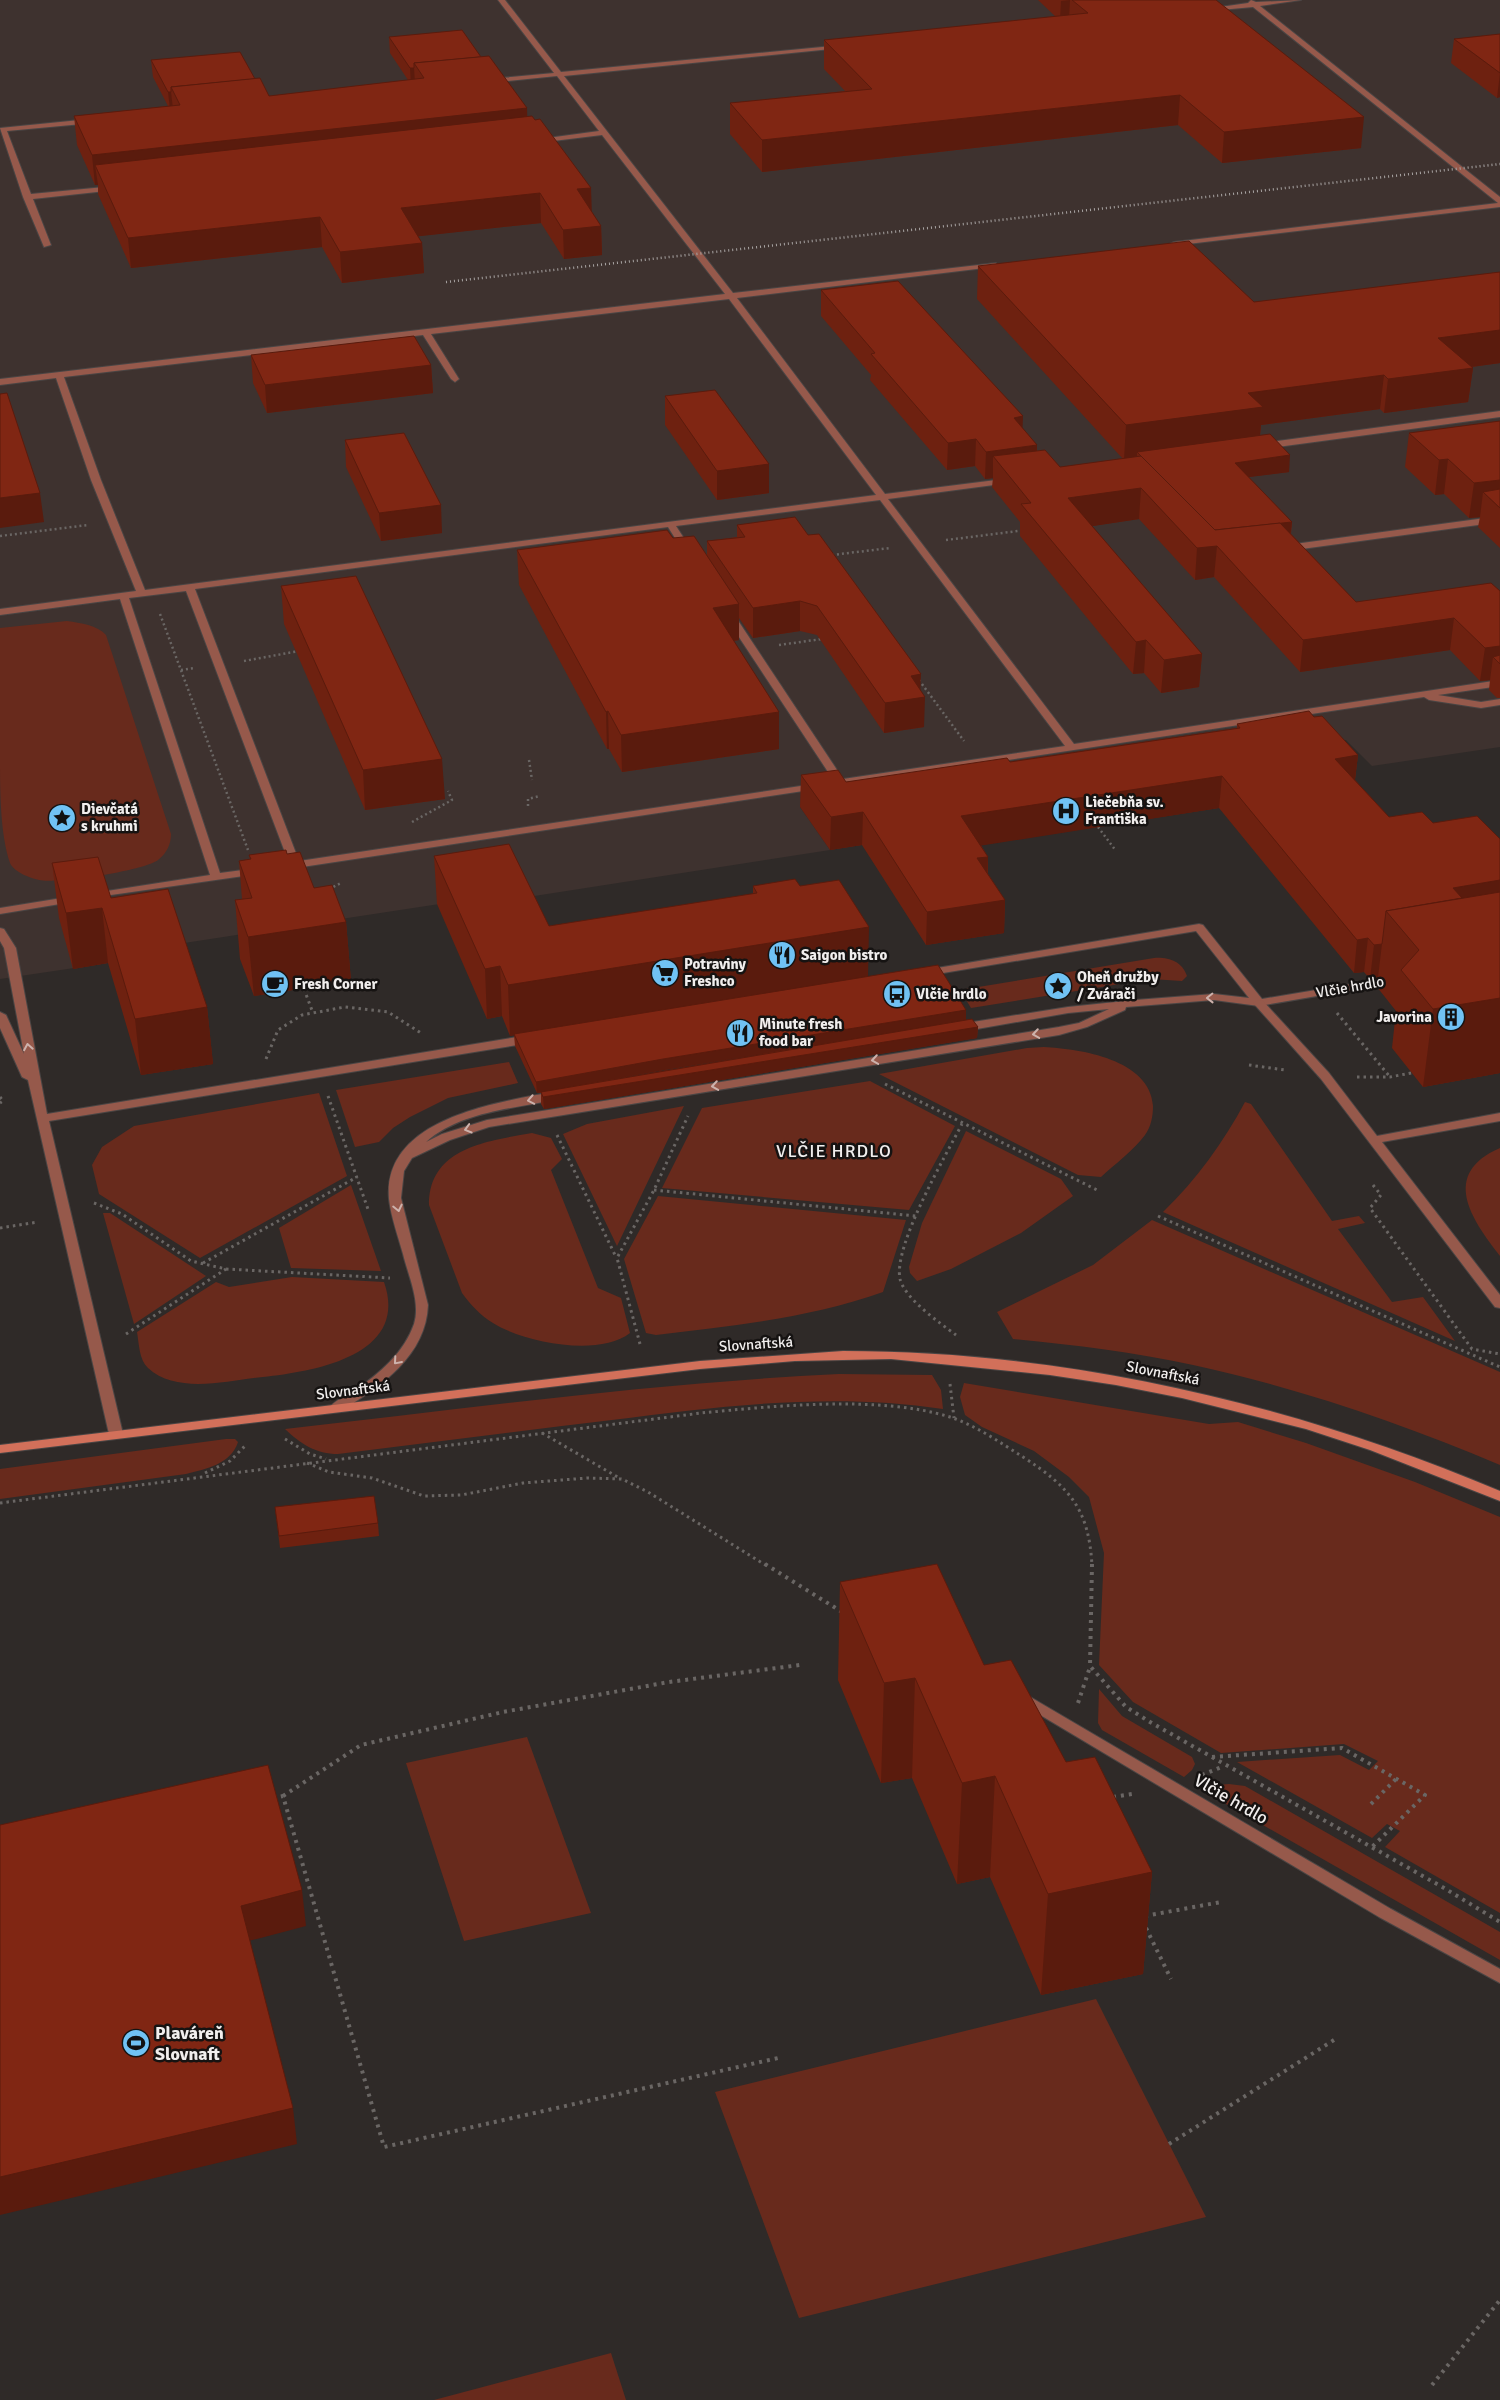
<svg xmlns="http://www.w3.org/2000/svg" width="1500" height="2400" viewBox="0 0 1500 2400" font-family="Signika,sans-serif">
	<style>
		.built { fill: #3e322f }
		.green { fill: #682a1c }
		.lines { fill: none; stroke-linecap: round; stroke-linejoin: round }
		.service-casing { stroke: #4a4544; stroke-width: 2 }
		.minor-casing { stroke: #4a4544; stroke-width: 2 }
		.secondary-casing { stroke: #4a4544; stroke-width: 2 }
		.path-far2 { stroke: #6a6664; stroke-width: 2.5; stroke-dasharray: 2 3; stroke-linecap: butt }
		.path-far1 { stroke: #6a6664; stroke-width: 3; stroke-dasharray: 2.5 4; stroke-linecap: butt }
		.path { stroke: #6a6664; stroke-width: 4; stroke-dasharray: 3 5; stroke-linecap: butt }
		.service { fill: #96594b; fill-rule: evenodd }
		.minor { fill: #96594b; fill-rule: evenodd }
		.secondary { fill: #d2705a; fill-rule: evenodd }
		.rail { stroke: #a8a4a3; stroke-width: 2.5; stroke-dasharray: 1 3; stroke-linecap: butt }
		.wall { fill: #6e2110; fill-rule: evenodd }
		.shaded-wall { fill: #5a1b0d }
		.building { fill: #802613; stroke: #5a1b0d }
		.oneway { stroke: #cdb2ac }
		.labels { text-anchor: middle; stroke-width: 5; stroke-linejoin: round; paint-order: stroke }
		.poi-label { font-size: 15px; font-weight: bold; fill: #f1eeed; stroke: #161312; text-anchor: start }
		.street-label { font-size: 15px; fill: #f1eeed; stroke: #161312 }
		.quarter-label { font-size: 18px; letter-spacing: 1px; fill: #f1eeed; stroke: #161312 }
		.near-street-label { font-size: 18px; fill: #f1eeed; stroke: #161312 }
		.near-poi-label { font-size: 18px; font-weight: bold; fill: #f1eeed; stroke: #161312; text-anchor: start }
	</style>
	<rect width="100%" height="100%" fill="#2f2a28"/>
	<polygon class="built" points="0,0 1500,0 1500,747 1372,766 1346,740 1306,742 800,807 830,850 515,899 511,893 106,955 108,963 0,979"/>
	<g class="green">
		<path d="M67,621C81,623 97,625 106,635L171,834C171,844 167,853 158,860C143,871 57,884 39,880C30,878 14,872 10,863C0,833 0,790 0,758C0,715 0,671 0,628Z"/>
		<path d="M1154,958C1168,957 1182,961 1187,976L1182,981L1151,979L971,1008L960,990Z"/>
		<path d="M1044,1047C1080,1049 1150,1059 1153,1106C1153,1116 1151,1127 1145,1135C1135,1149 1114,1165 1101,1177L1078,1175L879,1074L1027,1048Z"/>
		<polygon points="509,1062 518,1083 448,1098 410,1117 393,1128 379,1142 355,1147 336,1090"/>
		<polygon points="870,1081 955,1126 909,1210 662,1188 702,1108"/>
		<polygon points="319,1093 347,1176 200,1258 99,1194 92,1165 102,1147 134,1126"/>
		<path d="M1245,1102L1251,1104L1332,1221L1359,1216L1365,1223L1338,1229L1392,1302L1423,1297L1455,1341L1163,1212C1197,1179 1223,1143 1245,1102Z"/>
		<polygon points="684,1106 617,1246 563,1134 587,1124"/>
		<polygon points="966,1131 1061,1179 1073,1196 1021,1233 951,1269 917,1281 910,1273 909,1267 922,1223"/>
		<path d="M532,1133L551,1138L562,1159L551,1170L598,1288L621,1298L630,1333C599,1357 525,1343 493,1323C480,1315 471,1305 462,1293L429,1205C429,1147 488,1141 532,1133Z"/>
		<path d="M1500,1148V1256C1471,1219 1440,1174 1500,1148Z"/>
		<polygon points="351,1185 381,1271 291,1268 279,1228"/>
		<path d="M658,1196L906,1220L883,1292C810,1318 732,1326 656,1335L646,1333L624,1259Z"/>
		<polygon points="103,1213 110,1213 206,1276 134,1324"/>
		<path d="M1152,1220L1500,1372V1465C1401,1423 1299,1388 1193,1365C1134,1352 1073,1345 1013,1339L997,1312L1093,1265Z"/>
		<path d="M292,1277L384,1282C411,1359 306,1373 254,1378C222,1382 175,1393 148,1368C139,1360 139,1343 137,1332L216,1282L229,1287Z"/>
		<path d="M839,1374L932,1375L941,1390L943,1409C833,1392 721,1406 612,1420C520,1431 429,1443 338,1454C316,1454 301,1444 285,1429C469,1408 654,1383 839,1374Z"/>
		<polygon points="964,1383 1209,1424 1238,1422 1306,1443 1415,1482 1500,1517 1500,1913 1385,1847 1400,1831 1387,1824 1372,1838 1237,1762 1340,1755 1369,1770 1378,1761 1344,1744 1221,1753 1133,1702 1099,1665 1104,1553 1089,1497 1069,1477 1034,1451 982,1427 965,1415 960,1397"/>
		<path d="M226,1439H235L238,1442C231,1464 206,1469 186,1474L0,1499V1469Z"/>
		<polygon points="1099,1689 1122,1716 1192,1757 1195,1764 1192,1770 1184,1777 1102,1730 1098,1723"/>
		<polygon points="527,1737 591,1913 464,1941 406,1763"/>
		<polygon points="1229,1784 1245,1786 1500,1932 1500,1960 1205,1792 1218,1785"/>
		<polygon points="1096,1999 1206,2217 799,2318 715,2092"/>
		<polygon points="611,2353 626,2400 434,2400"/>
	</g>
	<g class="lines">
		<g class="service-casing">
			<g id="service">
				<path d="M498,0H505L561,72L843,45L845,46L841,48L564,76L733,293L996,263V267H993L737,298L885,494L1012,478L1014,480L1009,483L888,499L1074,744L1500,680V686L1438,695L1481,702L1500,699V705L1481,708L1429,700L1424,697L289,869L284,866L289,863L186,591L129,598L220,873L257,868L262,871L257,874L90,898L88,896L90,894L94,893L210,875L120,599L0,615V609L136,591L91,480L56,378L0,385V379L725,294L602,135L537,143V139H540L599,131L557,76L487,83V79H490L554,73ZM729,299L876,495L145,590L101,480L64,377L423,335L451,379L455,382L459,379L431,334ZM880,500L1065,746L843,779L735,616L730,613L725,616L834,781L299,861L195,589L668,527L685,554L688,555L693,552L676,526Z"/>
				<polygon points="1251,0 1256,2 1301,0 1260,6 1500,197 1500,207 1171,246 1170,244 1174,242 1498,203 1253,7 1209,11 1206,9 1248,3"/>
				<polygon points="90,119 93,119 93,123 7,131 31,194 115,186 119,188 115,190 33,199 51,245 44,247 23,197 0,128"/>
				<polygon points="1500,411 1500,417 1262,449 1258,446 1262,443"/>
				<polygon points="1500,516 1500,522 1287,551 1282,548 1287,545"/>
				<polygon points="74,896 80,899 78,901 0,914 0,908"/>
				<path d="M1199,924L1203,925L1262,999L1393,977L1399,980L1393,983L1259,1006L1214,1000L1126,1007L1125,1010L1087,1027L1059,1035L489,1127L450,1140L412,1158L404,1171L401,1198L428,1305C426,1356 381,1386 341,1411L336,1412L329,1408C334,1401 346,1396 354,1391C379,1374 404,1353 414,1324C421,1302 408,1275 403,1254C398,1236 391,1217 389,1199C382,1117 501,1102 558,1091L562,1092L564,1095L562,1098C517,1109 463,1110 426,1142L442,1134L487,1120L1059,1027L1079,1023L1109,1009L1068,1013L960,1032L954,1028L960,1024L1068,1007L1135,1000L1214,994L1249,998L1196,931L925,976L919,973L925,970Z"/>
				<polygon points="0,928 4,929 16,948 47,1114 530,1035 536,1039 530,1043 49,1121 123,1434 116,1438 109,1434 28,1080 22,1077 0,1028 0,1012 6,1015 24,1054 4,948 0,941"/>
			</g>
		</g>
		<g class="minor-casing">
			<g id="minor">
				<polygon points="1259,1000 1263,1001 1329,1073 1377,1136 1500,1113 1500,1121 1382,1142 1500,1295 1500,1308 1495,1307 1321,1079 1255,1005 1253,1003"/>
				<polygon points="1020,1691 1391,1909 1500,1969 1500,1983 1379,1917 1015,1700 1013,1696 1015,1692"/>
			</g>
		</g>
		<g class="secondary-casing">
			<path id="secondary" d="M843,1351C1068,1351 1293,1404 1500,1491V1501L1370,1450L1306,1429L1182,1398L1116,1385L1050,1375L891,1359L795,1361L700,1369L0,1453V1445L700,1361Z"/>
		</g>
		<g class="path-far2">
			<polyline points="0,536 88,525"/>
			<polyline points="946,540 1018,531"/>
			<polyline points="832,555 890,548"/>
			<polyline points="160,614 248,850"/>
			<polyline points="779,645 822,639"/>
			<polyline points="244,661 299,651"/>
			<polyline points="181,670 195,668"/>
			<polyline points="919,680 964,741"/>
			<polyline points="529,760 532,780"/>
			<polyline points="528,806 528,799 540,796"/>
			<polyline points="412,822 452,800 448,791"/>
			<polyline points="1098,827 1116,851"/>
			<polyline points="329,889 341,883"/>
		</g>
		<g class="path-far1">
			<polyline points="304,989 313,1013"/>
			<polyline points="1337,1013 1390,1077"/>
			<polyline points="266,1059 278,1030 302,1015 345,1007 388,1012 421,1033"/>
			<polyline points="1249,1065 1285,1070"/>
			<polyline points="1357,1077 1390,1077 1416,1072"/>
			<polyline points="885,1084 1097,1190"/>
			<polyline points="328,1096 369,1212"/>
			<polyline points="0,1097 3,1101 0,1103"/>
			<polyline points="557,1135 616,1257"/>
			<polyline points="1373,1185 1381,1195 1370,1208 1472,1349 1500,1354"/>
			<polyline points="654,1190 916,1216"/>
			<polyline points="94,1203 122,1214 191,1261 226,1269 390,1278"/>
			<polyline points="1158,1216 1500,1367"/>
			<polyline points="0,1228 38,1222"/>
			<polyline points="203,1263 357,1177"/>
			<polyline points="126,1334 226,1269"/>
			<path d="M956,1335C940,1323 905,1299 900,1279C893,1246 946,1155 962,1124"/>
			<polyline points="640,1344 617,1258 654,1190 688,1116"/>
			<polyline points="950,1384 954,1418"/>
			<polyline points="542,1433 621,1479"/>
			<polyline points="285,1439 310,1454 326,1459"/>
			<polyline points="307,1463 329,1472 372,1478 424,1496 461,1495 523,1483 588,1478 622,1479 648,1492 767,1566"/>
			<polyline points="205,1473 230,1461 246,1445"/>
			<path d="M0,1503L701,1413C774,1406 880,1395 950,1417C975,1425 1001,1443 1023,1457C1069,1487 1089,1508 1092,1566"/>
		</g>
		<g class="path">
			<polyline points="765,1564 842,1612"/>
			<polyline points="1092,1564 1090,1666 1126,1707 1150,1722 1444,1888 1500,1922"/>
			<polyline points="1078,1703 1090,1667"/>
			<polyline points="1212,1757 1342,1748 1425,1795 1372,1847"/>
			<polyline points="1202,1775 1224,1766"/>
			<polyline points="283,1796 361,1745 503,1712 669,1682 800,1665"/>
			<polyline points="1113,1797 1132,1794"/>
			<polyline points="273,1798 283,1796 384,2147 778,2058"/>
			<polyline points="1371,1804 1397,1778"/>
			<polyline points="1145,1916 1221,1902"/>
			<polyline points="1146,1928 1171,1979"/>
			<polyline points="1169,2144 1334,2040"/>
			<polyline points="1432,2385 1500,2300"/>
		</g>
		<use href="#service" class="service"/>
		<use href="#minor" class="minor"/>
		<use href="#secondary" class="secondary"/>
		<polyline class="rail" points="446,282 1500,164"/>
	</g>
	<g class="wall">
		<polygon points="1038,0 1216,0 1361,148 1222,163 1178,125 762,172 730,134 730,103 845,91 824,69 824,40 1056,17"/>
		<polygon points="1500,34 1500,97 1497,98 1451,63 1454,39"/>
		<polygon points="389,37 481,57 527,117 591,188 591,211 601,226 602,255 564,259 541,223 418,236 422,243 424,273 342,283 322,247 131,268 98,194 98,185 95,185 77,145 74,116 168,106 153,77 151,60 255,79 269,96 408,80 390,53"/>
		<polygon points="978,266 1254,302 1500,272 1500,363 1471,367 1473,368 1468,402 1384,413 1380,409 1261,425 1260,436 1289,472 1248,477 1292,522 1291,534 1356,602 1500,591 1500,698 1497,698 1489,690 1490,680 1480,681 1450,650 1300,672 1214,577 1195,580 1139,519 1092,526 1202,654 1199,687 1161,693 1144,673 1133,674 1020,536 1020,522 992,487 993,478 985,479 975,466 947,470 870,380 871,375 821,316 821,290 1022,428 1037,445 1037,451 1060,467 1123,459 977,299"/>
		<polygon points="251,355 431,365 433,393 267,413 253,383"/>
		<polygon points="665,396 769,493 717,500 665,425"/>
		<polygon points="1500,421 1500,548 1478,527 1480,517 1469,518 1444,494 1435,495 1405,467 1409,433"/>
		<polygon points="345,440 442,533 381,541 346,467"/>
		<polygon points="737,525 920,689 924,727 884,733 817,635 800,631 753,638 739,618 739,640 734,641 779,749 622,772 609,749 607,749 519,585 517,550 673,538 707,556 707,541 737,537"/>
		<polygon points="281,586 445,799 365,810 284,624"/>
		<polygon points="1314,717 1358,755 1355,780 1389,817 1433,823 1500,839 1500,1073 1423,1087 1392,1048 1396,1011 1377,987 1378,977 1370,979 1364,972 1354,973 1219,808 981,845 988,857 988,874 1005,900 1004,933 926,945 862,845 830,850 800,807 801,775 846,782 1010,762 1237,728 1237,724"/>
		<polygon points="287,854 314,888 346,922 351,981 254,996 240,959 235,900 242,899 239,861 250,859 249,855"/>
		<path d="M434,856L549,926L753,894V886H800L868,977L966,1020L978,1027L977,1038L544,1109L541,1104V1093H537L515,1046L514,1035L510,1036L502,1016L487,1019L437,904ZM792,1049L597,1082L664,1070Z"/>
		<polygon points="52,863 111,898 207,1007 213,1064 141,1075 108,963 73,969 59,918"/>
		<polygon points="275,1507 378,1523 379,1536 280,1548"/>
		<polygon points="840,1582 984,1665 1066,1762 1152,1872 1143,1974 1041,1995 990,1877 957,1884 912,1778 881,1783 838,1680"/>
	</g>
	<g class="shaded-wall">
		<polygon points="1070,0 1069,19 1060,20 1061,1"/>
		<polygon points="410,68 414,68 415,84 411,85"/>
		<polygon points="1500,73 1500,97 1497,98"/>
		<polygon points="168,92 171,92 173,109 170,109"/>
		<polygon points="1180,95 1178,125 762,172 762,140"/>
		<polygon points="527,108 528,137 95,165 98,185 95,185 92,155"/>
		<polygon points="1364,117 1361,148 1222,163 1224,132"/>
		<polygon points="591,188 592,217 577,189"/>
		<polygon points="540,193 541,223 403,238 401,208"/>
		<polygon points="320,217 322,247 131,268 128,238"/>
		<polygon points="601,226 602,255 564,259 563,230"/>
		<polygon points="422,243 424,273 342,283 340,252"/>
		<polygon points="1500,330 1500,363 1434,372 1438,338"/>
		<polygon points="431,365 433,393 267,413 265,385"/>
		<polygon points="1473,368 1468,402 1384,413 1388,379"/>
		<polygon points="1384,375 1380,409 1261,425 1259,442 1137,452 1137,458 1124,460 1126,425 1248,393"/>
		<polygon points="1023,416 1022,443 1014,418"/>
		<polygon points="976,439 975,466 947,470 948,443"/>
		<polygon points="1037,445 1036,472 993,456 993,478 985,479 986,452"/>
		<polygon points="1290,455 1289,472 1233,479 1235,463"/>
		<polygon points="1448,459 1444,494 1435,495 1439,460"/>
		<polygon points="769,464 769,493 717,500 717,471"/>
		<polygon points="1500,480 1500,508 1483,492 1480,517 1469,518 1474,483"/>
		<polygon points="1141,488 1139,519 1067,530 1068,498"/>
		<polygon points="40,493 44,522 0,528 0,498"/>
		<polygon points="441,505 442,533 381,541 379,513"/>
		<polygon points="1292,522 1290,538 1267,525"/>
		<polygon points="1217,546 1214,577 1195,580 1197,548"/>
		<polygon points="800,601 800,631 753,638 753,608"/>
		<polygon points="739,604 739,640 713,644 713,608"/>
		<polygon points="1454,618 1450,650 1300,672 1303,640"/>
		<polygon points="1146,640 1144,673 1133,674 1136,642"/>
		<polygon points="1500,646 1500,664 1493,657 1490,680 1480,681 1485,648"/>
		<polygon points="1202,654 1199,687 1161,693 1164,660"/>
		<polygon points="921,674 920,698 925,697 924,727 884,733 885,703 911,676"/>
		<polygon points="608,711 609,749 607,749 606,712"/>
		<polygon points="779,712 779,749 622,772 621,735"/>
		<polygon points="1358,755 1354,787 1335,759"/>
		<polygon points="442,759 445,799 365,810 363,770"/>
		<polygon points="1222,776 1219,808 960,849 961,816"/>
		<polygon points="863,812 862,845 830,850 831,817"/>
		<polygon points="988,857 987,889 977,858"/>
		<polygon points="1500,880 1500,913 1449,921 1453,888"/>
		<polygon points="1005,900 1004,933 926,945 927,912"/>
		<polygon points="102,908 108,963 73,969 66,913"/>
		<polygon points="346,922 351,981 254,996 248,937"/>
		<polygon points="869,927 868,977 510,1036 508,985"/>
		<polygon points="1368,938 1364,972 1354,973 1357,940"/>
		<polygon points="1382,944 1378,977 1370,979 1374,945"/>
		<polygon points="500,966 502,1016 487,1019 485,969"/>
		<polygon points="1500,998 1500,1073 1423,1087 1433,1009"/>
		<polygon points="207,1007 213,1064 141,1075 135,1019"/>
		<polygon points="966,1010 966,1021 664,1070 537,1093 536,1082 663,1059"/>
		<polygon points="978,1027 977,1038 544,1109 543,1097"/>
		<polygon points="915,1678 912,1778 881,1783 884,1683"/>
		<polygon points="995,1776 990,1877 957,1884 962,1783"/>
		<polygon points="1152,1872 1143,1974 1041,1995 1048,1894"/>
		<polygon points="302,1890 306,1926 245,1942 241,1906"/>
		<polygon points="293,2108 297,2144 0,2215 0,2177"/>
	</g>
	<g class="building">
		<polygon points="1072,0 1216,0 1364,117 1224,132 1180,95 762,140 730,103 872,89 824,40 1088,13"/>
		<polygon points="462,30 481,57 414,63 414,68 410,68 389,37"/>
		<polygon points="1500,34 1500,73 1454,39"/>
		<polygon points="240,52 255,79 171,87 171,92 168,92 151,60"/>
		<polygon points="489,56 527,108 92,155 74,116 180,105 171,87 260,78 269,96 424,78 414,63"/>
		<polygon points="532,116 535,120 540,119 591,188 577,189 601,226 563,230 540,193 401,208 422,243 340,252 320,217 128,238 95,165"/>
		<polygon points="1189,241 1254,302 1500,272 1500,330 1438,338 1473,368 1388,379 1384,375 1248,393 1263,407 1126,425 978,266"/>
		<polygon points="898,281 1023,416 1014,418 1037,445 986,452 976,439 948,443 871,354 875,353 821,290"/>
		<polygon points="414,336 431,365 265,385 251,355"/>
		<polygon points="715,390 769,464 717,471 665,396"/>
		<polygon points="7,393 40,493 0,498 0,394"/>
		<polygon points="1500,421 1500,480 1474,483 1448,459 1439,460 1409,433"/>
		<polygon points="404,433 441,505 379,513 345,440"/>
		<polygon points="1270,434 1290,455 1235,463 1292,522 1215,530 1137,452"/>
		<polygon points="1045,450 1060,467 1141,456 1215,530 1280,523 1356,602 1491,583 1500,591 1500,646 1485,648 1454,618 1303,640 1217,546 1197,548 1141,488 1068,498 1202,654 1164,660 1146,640 1136,642 1021,504 1031,503 993,456"/>
		<polygon points="1500,489 1500,508 1483,492"/>
		<polygon points="795,517 808,535 819,534 921,674 911,676 925,697 885,703 817,606 800,601 753,608 707,541 745,537 737,525"/>
		<polygon points="667,530 673,538 694,536 739,604 713,608 779,712 621,735 608,711 606,712 517,550"/>
		<polygon points="356,576 442,759 363,770 281,586"/>
		<polygon points="1500,655 1500,664 1493,657"/>
		<polygon points="1309,711 1314,717 1322,716 1358,755 1335,759 1389,817 1422,812 1433,823 1477,816 1500,839 1500,880 1453,888 1462,898 1386,911 1382,944 1374,945 1368,938 1357,940 1222,776 961,816 988,857 977,858 1005,900 927,912 863,812 831,817 801,775 838,770 846,782 1007,758 1010,762 1240,728 1237,724"/>
		<polygon points="509,844 549,926 757,893 753,886 795,879 800,886 839,880 869,927 508,985 500,966 485,969 434,856"/>
		<polygon points="286,850 287,854 300,852 314,888 332,885 346,922 248,937 235,900 252,898 239,861 251,859 249,855"/>
		<polygon points="98,857 111,898 168,889 207,1007 135,1019 102,908 66,913 52,863"/>
		<polygon points="1500,892 1500,998 1433,1009 1401,970 1419,950 1386,911"/>
		<polygon points="938,965 966,1010 663,1059 536,1082 514,1034"/>
		<polygon points="972,1019 978,1027 543,1097 541,1092"/>
		<polygon points="374,1496 378,1523 279,1536 275,1507"/>
		<polygon points="937,1564 984,1665 1011,1660 1066,1762 1095,1757 1152,1872 1048,1894 995,1776 962,1783 915,1678 884,1683 840,1582"/>
		<polygon points="268,1765 302,1890 241,1906 293,2108 0,2177 0,1825"/>
	</g>
	<defs><path id="oneway-chevron" d="M-2-3.5L2.5 0L-2 3.5" fill="none" stroke-width="1.6" stroke-linecap="round" stroke-linejoin="round" transform="scale(1.25)"/></defs>
	<g class="oneway">
		<use href="#oneway-chevron" transform="translate(1210 998) rotate(179)"/>
		<use href="#oneway-chevron" transform="translate(1036 1034) rotate(171)"/>
		<use href="#oneway-chevron" transform="translate(28 1047) rotate(-100)"/>
		<use href="#oneway-chevron" transform="translate(875 1060) rotate(171)"/>
		<use href="#oneway-chevron" transform="translate(715 1086) rotate(171)"/>
		<use href="#oneway-chevron" transform="translate(531 1100) rotate(169)"/>
		<use href="#oneway-chevron" transform="translate(468 1129) rotate(164)"/>
		<use href="#oneway-chevron" transform="translate(398 1208) rotate(77)"/>
		<use href="#oneway-chevron" transform="translate(397 1361) rotate(131)"/>
	</g>
	<defs>
		<g id="hospital-disc" transform="scale(1.4375)"><circle r="9.5" fill="#70c2f4" stroke="#161312"/><path d="M-5-5h3v3.5h4V-5h3V5h-3V1.5h-4V5h-3Z" fill="#111"/></g>
		<g id="sight-disc" transform="scale(1.4375)"><circle r="9.5" fill="#70c2f4" stroke="#161312"/><path d="M0-6L1.8-2.2L6-1.7L2.9 1.2L3.7 5.4L0 3.3L-3.7 5.4L-2.9 1.2L-6-1.7L-1.8-2.2Z" fill="#111"/></g>
		<g id="restaurant-disc" transform="scale(1.4375)"><circle r="9.5" fill="#70c2f4" stroke="#161312"/><path d="M-5-6h1v4h1v-4h1v4h1v-4h1v5L-1.5 .5V6h-2V.5L-5-1ZM5-6V6H3V1.5H1.5Q1.5-4 5-6Z" fill="#111"/></g>
		<g id="supermarket-disc" transform="scale(1.4375)"><circle r="9.5" fill="#70c2f4" stroke="#161312"/><path d="M-6-5.5h2.5l.6 2H6L4.5 2H-2.5L-4.4-4H-6ZM-1.5 3.2a1.3 1.3 0 1 0 .1 0ZM3 3.2a1.3 1.3 0 1 0 .1 0Z" fill="#111"/></g>
		<g id="cafe-disc" transform="scale(1.4375)"><circle r="9.5" fill="#70c2f4" stroke="#161312"/><path d="M-5.5-4.5H6V0H3Q3 3.5 0 3.5H-2.5Q-5.5 3.5-5.5 0ZM3-3.2v2h1.7v-2ZM-6 4.5H4V6H-6Z" fill="#111"/></g>
		<g id="bus-disc" transform="scale(1.4375)"><circle r="9.5" fill="#70c2f4" stroke="#161312"/><path d="M-5-6H5V4H4V6H2V4H-2V6H-4V4H-5ZM-3.5-4V0h7V-4ZM-3.5 1.2v1.5H-2V1.2ZM2 1.2v1.5H3.5V1.2Z" fill="#111"/></g>
		<g id="building-disc" transform="scale(1.4375)"><circle r="9.5" fill="#70c2f4" stroke="#161312"/><path d="M-4-6H4V6H1V3H-1V6H-4ZM-2.5-4.3h1.7v1.8h-1.7ZM.8-4.3h1.7v1.8H.8ZM-2.5-1h1.7V.8h-1.7ZM.8-1h1.7V.8H.8Z" fill="#111"/></g>
		<g id="stadium-disc" transform="scale(1.4375)"><circle r="9.5" fill="#70c2f4" stroke="#161312"/><path d="M0-5a6.5 5 0 1 0 0 10a6.5 5 0 1 0 0-10ZM-3.5-1.8h7v3.6h-7Z" fill="#111"/></g>
	</defs>
	<g fill-rule="evenodd">
		<use href="#hospital-disc" x="1066" y="811"/>
		<use href="#sight-disc" x="62" y="818"/>
		<use href="#restaurant-disc" x="782" y="955"/>
		<use href="#supermarket-disc" x="665" y="973"/>
		<use href="#cafe-disc" x="275" y="984"/>
		<use href="#sight-disc" x="1058" y="986"/>
		<use href="#bus-disc" x="897" y="994"/>
		<use href="#building-disc" x="1451" y="1017"/>
		<use href="#restaurant-disc" x="740" y="1033"/>
		<use href="#stadium-disc" x="136" y="2043"/>
	</g>
	<g class="labels">
		<g class="poi-label">
			<text x="1085" y="807">Liečebňa sv.<tspan x="1085" dy="17">Františka</tspan></text>
			<text x="81" y="814">Dievčatá<tspan x="81" dy="17">s kruhmi</tspan></text>
			<text x="801" y="960">Saigon bistro</text>
			<text x="684" y="969">Potraviny<tspan x="684" dy="17">Freshco</tspan></text>
			<text x="1077" y="982">Oheň družby<tspan x="1077" dy="17">/ Zvárači</tspan></text>
			<text x="294" y="989">Fresh Corner</text>
			<text x="916" y="999">Vlčie hrdlo</text>
			<text x="1432" y="1022" text-anchor="end">Javorina</text>
			<text x="759" y="1029">Minute fresh<tspan x="759" dy="17">food bar</tspan></text>
		</g>
		<g class="street-label">
			<text transform="translate(1350 987) rotate(-10)" y="5">Vlčie hrdlo</text>
			<text transform="translate(756 1344) rotate(-4)" y="5">Slovnaftská</text>
			<text transform="translate(1163 1373) rotate(11)" y="5">Slovnaftská</text>
			<text transform="translate(353 1390) rotate(-7)" y="5">Slovnaftská</text>
		</g>
		<g class="quarter-label">
			<text x="834" y="1157">VLČIE HRDLO</text>
		</g>
		<g class="near-street-label">
			<text transform="translate(1231 1799) rotate(30)" y="6">Vlčie hrdlo</text>
		</g>
		<g class="near-poi-label">
			<text x="155" y="2039">Plaváreň<tspan x="155" dy="21">Slovnaft</tspan></text>
		</g>
	</g>
</svg>
